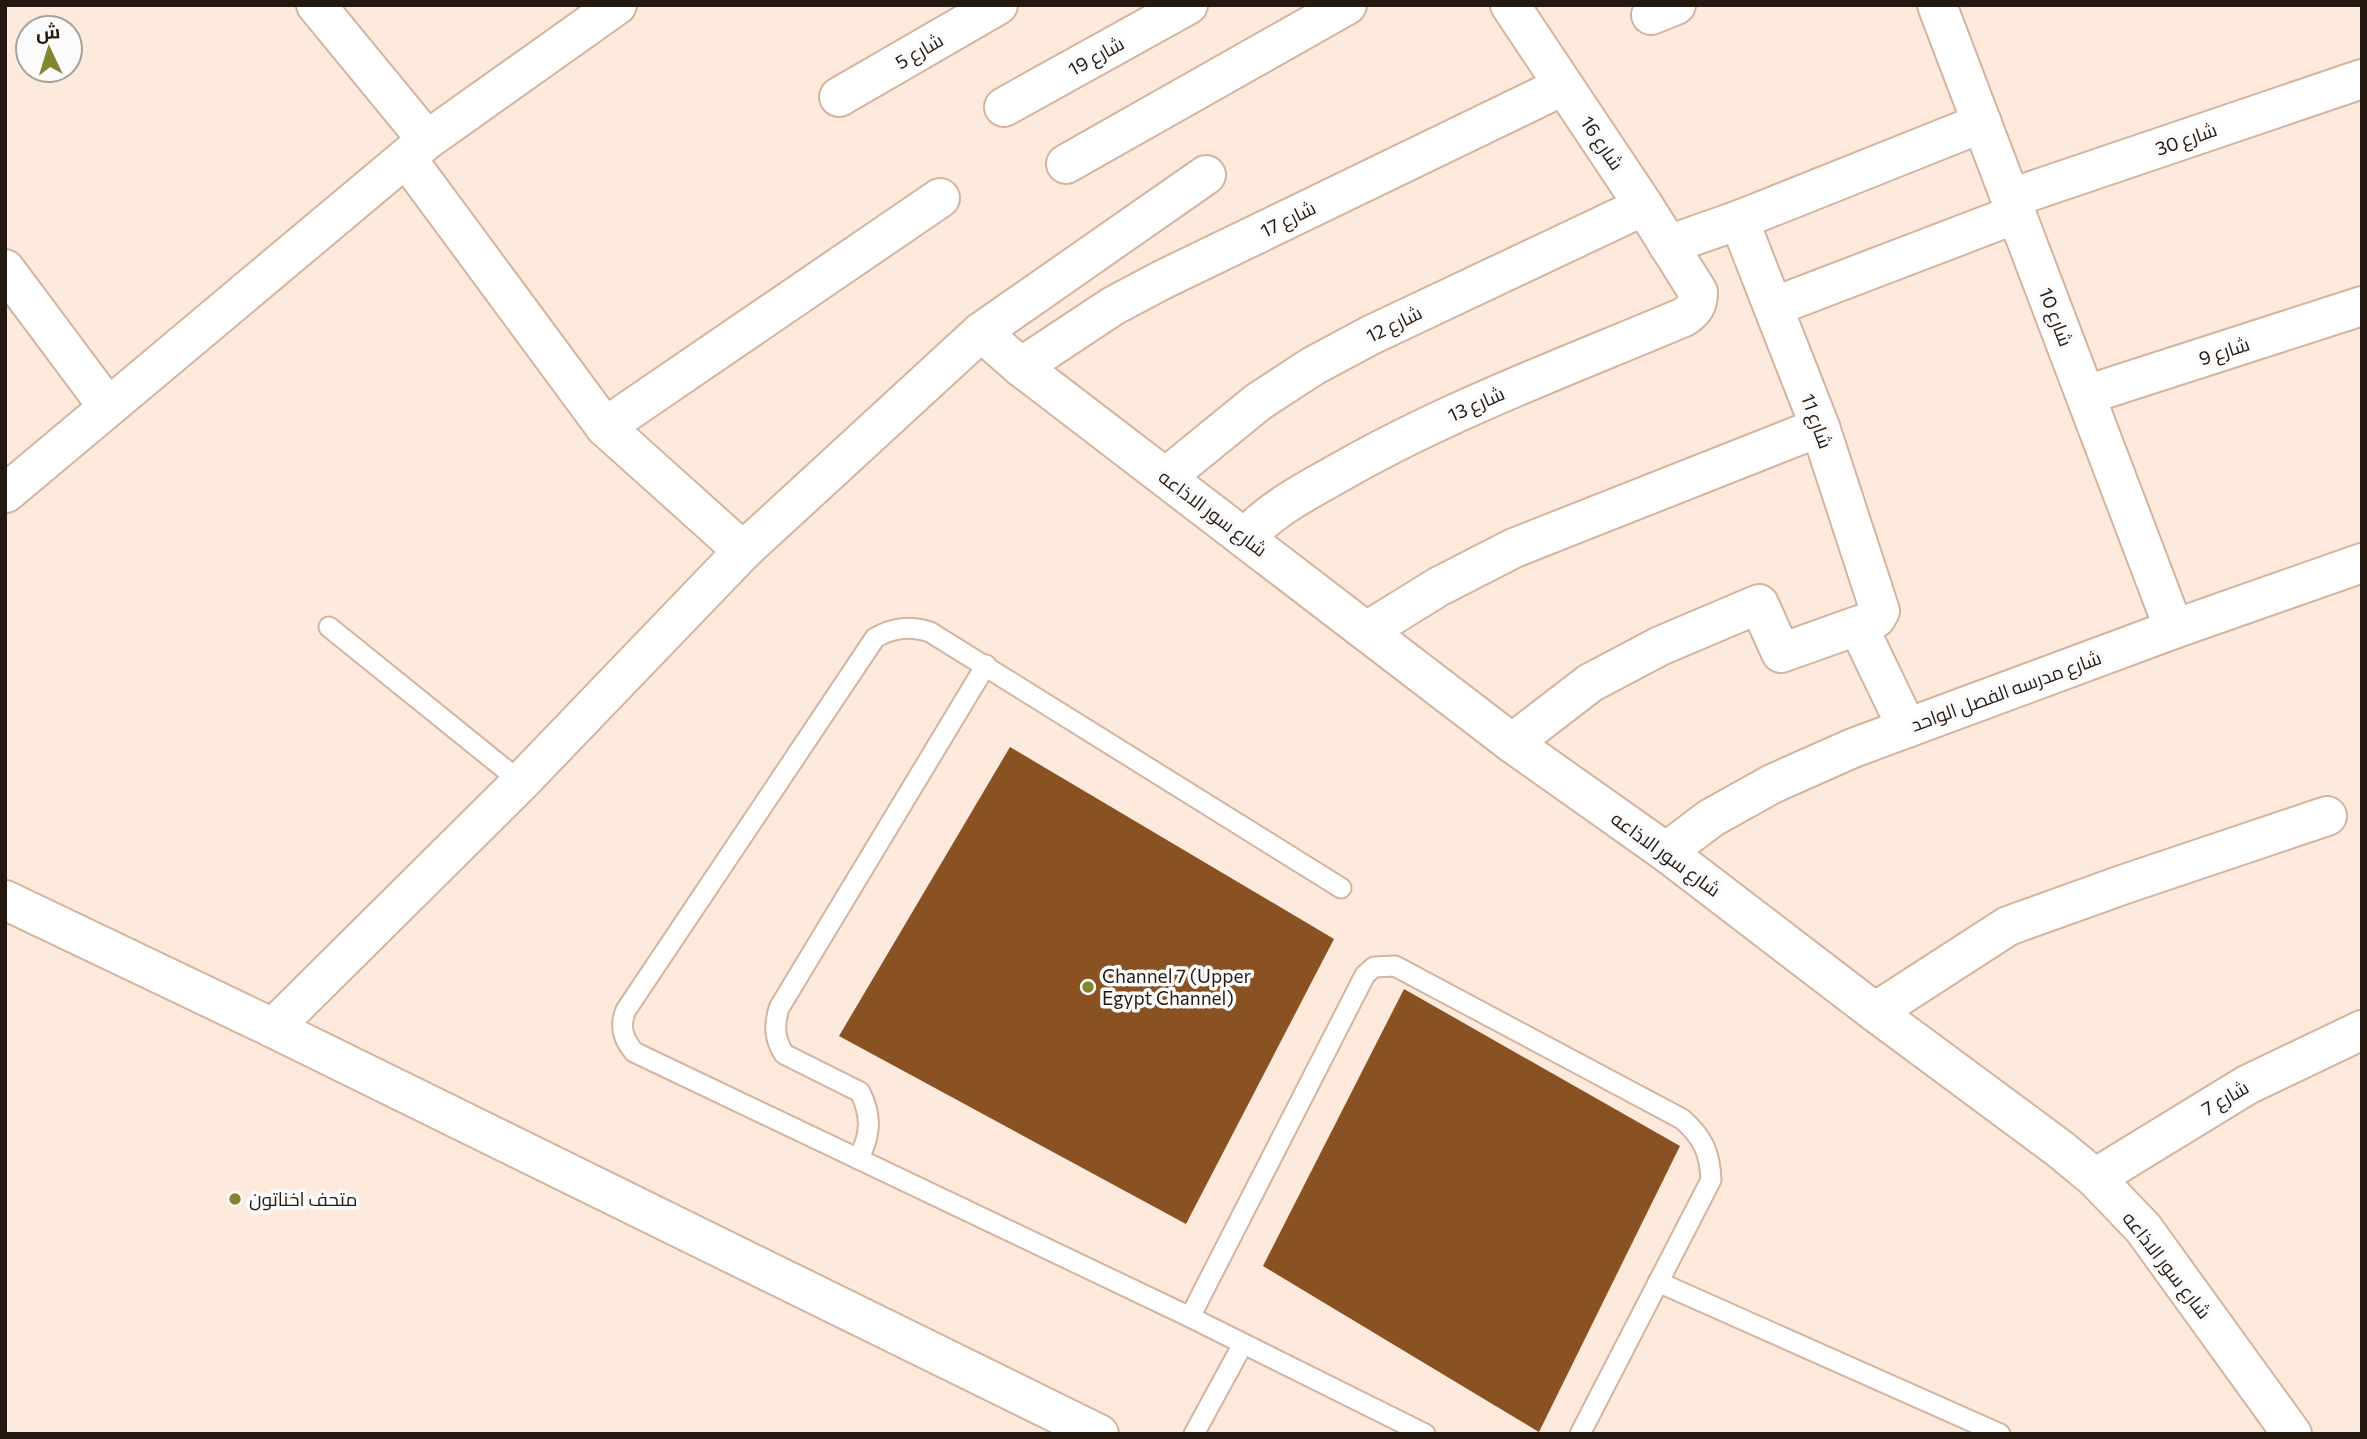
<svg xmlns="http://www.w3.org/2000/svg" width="2367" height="1439" viewBox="0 0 2367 1439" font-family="Commissioner,Cairo,sans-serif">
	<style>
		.building { fill: #8a5122 }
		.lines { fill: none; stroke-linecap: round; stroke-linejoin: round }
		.lane-casing { stroke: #d4b49e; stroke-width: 23 }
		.street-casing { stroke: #d4b49e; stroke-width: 42 }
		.lane { stroke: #fff; stroke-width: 19 }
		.street { stroke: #fff; stroke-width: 38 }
		.poi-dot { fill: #83852f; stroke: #fbfbfb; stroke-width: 2.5 }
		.labels { text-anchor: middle; stroke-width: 7; stroke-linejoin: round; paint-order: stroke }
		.street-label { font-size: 19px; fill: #241911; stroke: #fbfbfb }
		.poi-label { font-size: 19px; fill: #241911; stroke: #fbfbfb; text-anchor: start }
	</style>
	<rect width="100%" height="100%" fill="#fdeadc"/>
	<g class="building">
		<polygon points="1010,747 1334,939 1186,1224 839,1036"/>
		<polygon points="1404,989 1680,1146 1539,1432 1263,1266"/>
	</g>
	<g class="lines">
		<g class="lane-casing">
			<g id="lane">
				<polyline points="329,627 521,782"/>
				<path d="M1341,888L930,632C910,626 894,627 875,638L626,1010C619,1026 623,1039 634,1052L1190,1317L1425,1434"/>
				<path d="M858,1159C871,1136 872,1116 860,1092L784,1054C774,1038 774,1026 779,1008L986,665"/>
				<polyline points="1658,1282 2000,1434"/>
				<path d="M1190,1317L1365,975L1374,967L1395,966L1682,1119C1703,1137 1710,1153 1711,1180L1580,1434"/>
				<polyline points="1194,1434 1243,1344"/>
			</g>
		</g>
		<g class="street-casing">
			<g id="street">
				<polyline points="316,5 427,140"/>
				<polyline points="1937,5 2174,629"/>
				<polyline points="1651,15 1676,5"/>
				<polyline points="839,97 998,5"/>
				<polyline points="1004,107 1188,5"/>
				<polyline points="407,159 605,427 743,551"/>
				<polyline points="1066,164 1347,5"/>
				<polyline points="2011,198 2362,79"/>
				<polyline points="1668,245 1739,220 1982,123"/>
				<polyline points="5,269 108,407"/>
				<polyline points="1773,307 2016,214"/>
				<polyline points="981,332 1021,367 1512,743 1666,852 1875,1012 2060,1149 2095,1178 2143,1228 2292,1434"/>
				<polyline points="1021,367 1113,306 1162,280 1563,86"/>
				<polyline points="2086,395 2362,306"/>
				<polyline points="605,427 940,198"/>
				<polyline points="1166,477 1258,402 1313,366 1371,335 1644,206"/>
				<polyline points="6,493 427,140 617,5"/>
				<path d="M1245,538C1272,508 1307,491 1342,471C1451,409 1568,366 1684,317C1694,310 1698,305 1698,292L1644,206L1510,5"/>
				<polyline points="1858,626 1907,728"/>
				<polyline points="1367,631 1438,587 1514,548 1820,427"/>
				<polyline points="1512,743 1590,683 1660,646 1759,604 1781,653 1871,621 1876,618 1880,611 1820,427 1739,220"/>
				<polyline points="1666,852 1711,818 1772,784 1853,748 2174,629 2362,563"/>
				<polyline points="5,900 273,1028 1099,1434"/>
				<polyline points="1875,1012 2008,926 2122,885 2327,816"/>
				<polyline points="273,1028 521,782 743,551 981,332 1206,175"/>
				<polyline points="2095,1178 2247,1085 2362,1030"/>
			</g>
		</g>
		<use href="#lane" class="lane"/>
		<use href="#street" class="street"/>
	</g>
	<g class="poi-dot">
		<circle cx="1088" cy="987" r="7"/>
		<circle cx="235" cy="1199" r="7"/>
	</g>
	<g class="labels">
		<g class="street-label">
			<text transform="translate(919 51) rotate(-30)" y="7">شارع 5</text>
			<text transform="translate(1096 56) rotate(-29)" y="7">شارع 19</text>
			<text transform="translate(2186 139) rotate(-19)" y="7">شارع 30</text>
			<text transform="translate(1602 143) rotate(56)" y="7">شارع 16</text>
			<text transform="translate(1288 219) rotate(-26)" y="7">شارع 17</text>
			<text transform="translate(2056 317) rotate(69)" y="7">شارع 10</text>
			<text transform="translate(1394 324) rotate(-26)" y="7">شارع 12</text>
			<text transform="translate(2224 351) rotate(-18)" y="7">شارع 9</text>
			<text transform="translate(1476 404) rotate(-24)" y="7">شارع 13</text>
			<text transform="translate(1817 421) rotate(70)" y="7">شارع 11</text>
			<text transform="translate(1213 513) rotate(37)" y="7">شارع سور الاذاعه</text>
			<text transform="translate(2006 691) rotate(-20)" y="7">شارع مدرسه الفصل الواحد</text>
			<text transform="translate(1666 854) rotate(36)" y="7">شارع سور الاذاعه</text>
			<text transform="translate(2225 1098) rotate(-30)" y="7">شارع 7</text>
			<text transform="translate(2167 1265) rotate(52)" y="7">شارع سور الاذاعه</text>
		</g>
		<g class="poi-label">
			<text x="1102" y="983">Channel 7 (Upper<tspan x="1102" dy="22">Egypt Channel)</tspan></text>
			<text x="249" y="1206">متحف اخناتون</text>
		</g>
	</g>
	<rect width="2367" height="1439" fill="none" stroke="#241911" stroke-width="14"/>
	<g transform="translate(49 49) rotate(356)"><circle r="33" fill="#fbfbfb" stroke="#a5a19d" stroke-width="2"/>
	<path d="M0-5L12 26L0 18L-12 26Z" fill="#83852f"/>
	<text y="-10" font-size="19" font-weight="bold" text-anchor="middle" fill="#241911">ش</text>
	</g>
</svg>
